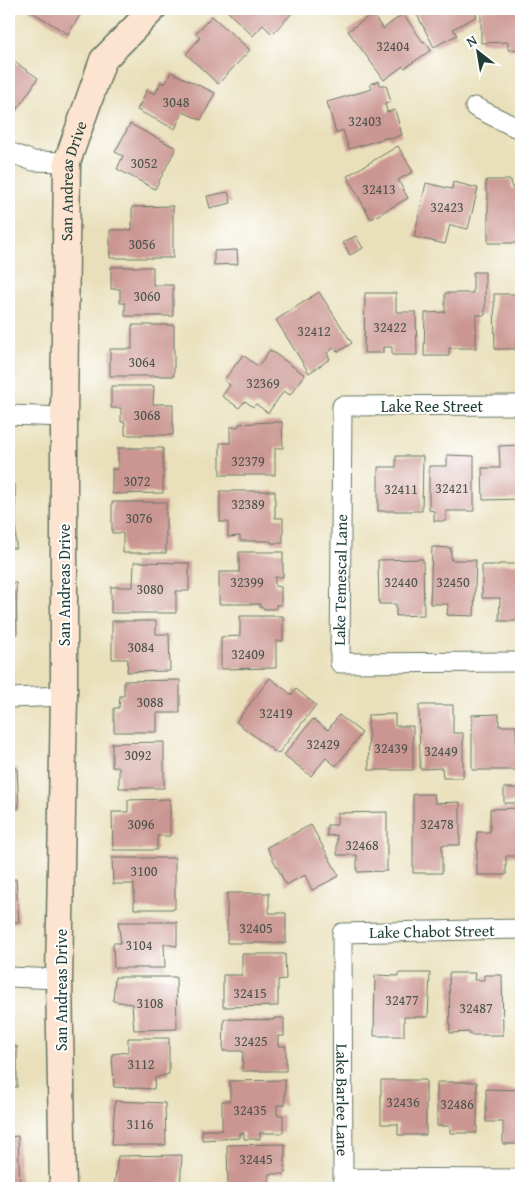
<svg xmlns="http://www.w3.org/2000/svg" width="530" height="1197" viewBox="0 0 530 1197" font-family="'Gentium Book Plus',serif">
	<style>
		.building { fill: #cb9691 }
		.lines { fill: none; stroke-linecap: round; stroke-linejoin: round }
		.street-casing { stroke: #667663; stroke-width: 21 }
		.secondary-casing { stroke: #667663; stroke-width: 29 }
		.street { stroke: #fff; stroke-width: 19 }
		.secondary { stroke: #fde4d1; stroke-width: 26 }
		.labels { text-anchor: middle; stroke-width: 4; stroke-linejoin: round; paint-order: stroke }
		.number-label { font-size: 14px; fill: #4a534b }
		.street-label { font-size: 16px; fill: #1f3d34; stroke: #fff }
	</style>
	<rect width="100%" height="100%" fill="#fff"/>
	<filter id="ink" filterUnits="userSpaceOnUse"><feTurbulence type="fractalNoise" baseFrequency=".02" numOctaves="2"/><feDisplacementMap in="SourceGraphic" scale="10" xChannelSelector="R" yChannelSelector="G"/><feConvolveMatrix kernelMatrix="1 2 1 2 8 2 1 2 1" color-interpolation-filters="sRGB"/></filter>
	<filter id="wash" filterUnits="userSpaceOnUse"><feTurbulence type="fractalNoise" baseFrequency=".0096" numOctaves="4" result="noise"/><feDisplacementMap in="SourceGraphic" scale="20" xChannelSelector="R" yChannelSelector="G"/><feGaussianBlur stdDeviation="1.12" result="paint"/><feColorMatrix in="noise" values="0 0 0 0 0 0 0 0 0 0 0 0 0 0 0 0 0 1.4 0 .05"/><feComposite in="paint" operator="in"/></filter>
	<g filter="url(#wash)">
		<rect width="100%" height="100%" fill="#e9e0bb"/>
		<g id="blocks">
			<g class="building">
				<polygon points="27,9 84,9 68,34"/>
				<polygon points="225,9 296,9 272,34 263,25 253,36"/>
				<polygon points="414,9 473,9 477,16 453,29 457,35 434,47"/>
				<polygon points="481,9 521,9 521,49 508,50 508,42 481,43"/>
				<polygon points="372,14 383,29 403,14 423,42 424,41 431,50 405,68 403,66 384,80 348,31"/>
				<polygon points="212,16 250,50 218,84 186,54 200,38 195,34"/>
				<polygon points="9,58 38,78 13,116 9,114"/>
				<polygon points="171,72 215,93 201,120 183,112 175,129 137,110 147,90 155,94 161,82 165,84"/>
				<polygon points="379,81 380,85 386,85 391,102 385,104 387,112 395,110 402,135 390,139 389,137 349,149 343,130 336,133 327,102 372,89 370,84"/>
				<polygon points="130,124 176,148 155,189 117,169 123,156 115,152"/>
				<polygon points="398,146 413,172 398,180 408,198 371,219 347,176"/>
				<polygon points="486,180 511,180 512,188 521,188 521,243 488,243 488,193 486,192"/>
				<polygon points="453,182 478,188 468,229 450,225 445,244 414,237 426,183 452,189"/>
				<polygon points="228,192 231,203 210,208 207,196"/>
				<polygon points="173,206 173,258 110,258 110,230 132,230 132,207"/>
				<polygon points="356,236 363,248 350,255 343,242"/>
				<polygon points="237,250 238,264 214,265 214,251"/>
				<polygon points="111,267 153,267 153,285 173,285 173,316 125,316 125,303 120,303 120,289 111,289"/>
				<polygon points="473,272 485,272 485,315 476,315 476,348 449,348 449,356 424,356 425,313 445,312 445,293 473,293"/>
				<polygon points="319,292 352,343 338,352 334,348 327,353 330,359 309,373 276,320"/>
				<polygon points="365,293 396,293 396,312 416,312 417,355 392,355 392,347 383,347 383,353 364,353"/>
				<polygon points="494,294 521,294 521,349 495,349"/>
				<polygon points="132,325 174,325 174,376 110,376 110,349 132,349"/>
				<polygon points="270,350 305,375 290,395 284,391 268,413 256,404 253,407 245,401 239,408 222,396 230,385 224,380 243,355 258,366"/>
				<polygon points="111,386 154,386 153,404 173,404 173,435 125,435 125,422 121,422 121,408 111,408"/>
				<polygon points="269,422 282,422 283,448 275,448 275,475 220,475 220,443 230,443 230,427 238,427 239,424"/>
				<polygon points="521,445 521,499 483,500 482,468 500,468 499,446"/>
				<polygon points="118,448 163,448 163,493 112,494 112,469 118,469"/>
				<polygon points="447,455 474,456 474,511 446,511 446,521 434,521 434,511 429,510 429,466 447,466"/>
				<polygon points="396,456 423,456 422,511 378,511 378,467 396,467"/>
				<polygon points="9,485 15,485 16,548 9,548"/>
				<polygon points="220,491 275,491 275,518 283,518 283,543 271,543 271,541 240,541 240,536 228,537 228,522 220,522"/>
				<polygon points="112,502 166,502 166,553 123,553 123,533 112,533"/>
				<polygon points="432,547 451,548 451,560 476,560 474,616 447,615 448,604 430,604"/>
				<polygon points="239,552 283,552 283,577 275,577 275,586 281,587 281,605 276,605 276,609 263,609 263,607 260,608 260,604 219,604 219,572 239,572"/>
				<polygon points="423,559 424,615 396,616 396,604 379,604 378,560"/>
				<polygon points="134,562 189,563 189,591 176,591 176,613 111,613 111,587 133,587"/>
				<polygon points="499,564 521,564 521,621 499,621 500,598 482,598 482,565 499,565"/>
				<polygon points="9,583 16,583 17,634 9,634"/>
				<polygon points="240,616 283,616 283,641 276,641 276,668 221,669 221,637 240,636"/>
				<polygon points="112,621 156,621 156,634 169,634 170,671 127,672 128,659 112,659"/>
				<polygon points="270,678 292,695 296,689 316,705 278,754 236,722"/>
				<polygon points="180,680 180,713 157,713 157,732 114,732 114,708 119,708 120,696 124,696 124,681"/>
				<polygon points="419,705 453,705 453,733 463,733 463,778 443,778 442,768 420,769"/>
				<polygon points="395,714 395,726 413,726 413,770 369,770 368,715"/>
				<polygon points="499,714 499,726 516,726 517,770 472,770 472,715"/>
				<polygon points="339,715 362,733 336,766 326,758 311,776 284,755 313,719 328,730"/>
				<polygon points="164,742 164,788 119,788 119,767 112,767 112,743"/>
				<polygon points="17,768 19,809 9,809 9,769"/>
				<rect x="504" y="788" width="14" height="15"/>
				<polygon points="413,794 434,794 435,803 460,802 460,845 442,845 442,873 413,873"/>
				<polygon points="170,799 170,836 157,836 157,850 113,850 112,812 128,812 128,800"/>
				<polygon points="521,808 521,856 506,856 506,875 477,875 477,832 490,832 490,809"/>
				<polygon points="387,812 387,871 357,872 357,855 337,855 337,835 327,836 327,825 337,825 337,813"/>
				<polygon points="311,825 339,876 312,890 305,875 286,885 267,847"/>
				<polygon points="112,858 175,858 175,909 134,909 134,884 113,884"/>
				<polygon points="16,879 19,922 9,923 9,880"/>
				<polygon points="227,893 269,893 269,913 286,913 286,943 227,943"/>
				<polygon points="118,922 177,922 177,946 164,944 165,968 114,968 113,943 121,943"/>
				<polygon points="242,954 285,954 286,979 278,980 278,1006 223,1007 223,975 242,975"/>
				<polygon points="399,973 430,973 428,1017 404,1017 404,1036 374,1036 375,975 399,976"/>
				<polygon points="449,973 475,973 474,980 484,980 484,975 502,975 503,1035 470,1035 470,1032 450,1033"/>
				<polygon points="115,977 176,977 177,1029 134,1030 132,1004 113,1001"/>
				<polygon points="520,999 521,999 521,1031 519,1031"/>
				<polygon points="274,1018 284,1018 284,1036 278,1036 278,1046 286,1046 286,1071 242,1071 243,1051 223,1051 224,1019 274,1020"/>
				<polygon points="128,1038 169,1038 169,1074 155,1078 154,1089 114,1087 112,1054 128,1052"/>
				<rect x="9" y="1047" width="8" height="40"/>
				<polygon points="285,1080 285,1105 277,1105 277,1115 283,1115 283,1133 260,1133 260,1139 244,1139 244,1133 240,1133 240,1138 202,1140 202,1130 222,1130 222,1101 230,1101 230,1081"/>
				<polygon points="381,1080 426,1080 426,1135 398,1135 398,1124 381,1124"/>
				<polygon points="437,1082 477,1082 477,1133 450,1133 450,1126 437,1126"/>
				<polygon points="486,1089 521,1090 521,1144 503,1144 503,1122 486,1122"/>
				<polygon points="115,1101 165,1103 166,1145 112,1145"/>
				<polygon points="18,1136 20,1188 9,1188 9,1137"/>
				<polygon points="285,1144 285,1174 269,1174 269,1188 228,1188 227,1145"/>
				<polygon points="182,1155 180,1188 114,1188 118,1156"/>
			</g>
		</g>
	</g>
	<g filter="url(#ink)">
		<use href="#blocks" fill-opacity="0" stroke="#667663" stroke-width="1"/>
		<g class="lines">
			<g class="street-casing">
				<g id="street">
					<polyline points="475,107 515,127 521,127"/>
					<polyline points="9,152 33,161 67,162"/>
					<polyline points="521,405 342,406 340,663 521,662"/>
					<polyline points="9,415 64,417"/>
					<polyline points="9,698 64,696"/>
					<path id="s1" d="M521,929L342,933L343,1178L521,1179"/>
					<polyline points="9,977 59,979"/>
				</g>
			</g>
			<g class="secondary-casing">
				<g id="secondary">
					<path id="s2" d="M63,1188L59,979L64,696V417L67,162L103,60L153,9"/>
				</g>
			</g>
			<use href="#street" class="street"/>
			<use href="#secondary" class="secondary"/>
		</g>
	</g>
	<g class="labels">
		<g class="number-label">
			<text x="393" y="51">32404</text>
			<text x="176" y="107">3048</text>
			<text x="365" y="126">32403</text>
			<text x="144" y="168">3052</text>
			<text x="379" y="194">32413</text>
			<text x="447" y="212">32423</text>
			<text x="142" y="249">3056</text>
			<text x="147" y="301">3060</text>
			<text x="390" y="332">32422</text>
			<text x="314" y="336">32412</text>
			<text x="142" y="367">3064</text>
			<text x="263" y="388">32369</text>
			<text x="147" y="420">3068</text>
			<text x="248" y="466">32379</text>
			<text x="137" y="486">3072</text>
			<text x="452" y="493">32421</text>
			<text x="401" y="494">32411</text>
			<text x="248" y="509">32389</text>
			<text x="139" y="523">3076</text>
			<text x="247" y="587">32399</text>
			<text x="401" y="587">32440</text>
			<text x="453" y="587">32450</text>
			<text x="150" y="594">3080</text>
			<text x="141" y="652">3084</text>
			<text x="248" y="659">32409</text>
			<text x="150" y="707">3088</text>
			<text x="276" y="718">32419</text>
			<text x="323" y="749">32429</text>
			<text x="391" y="753">32439</text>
			<text x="441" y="756">32449</text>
			<text x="138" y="760">3092</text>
			<text x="141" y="829">3096</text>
			<text x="437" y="829">32478</text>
			<text x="362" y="850">32468</text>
			<text x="144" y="876">3100</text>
			<text x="256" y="933">32405</text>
			<text x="139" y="950">3104</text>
			<text x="250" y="998">32415</text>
			<text x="402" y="1005">32477</text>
			<text x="150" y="1008">3108</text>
			<text x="476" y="1013">32487</text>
			<text x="251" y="1046">32425</text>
			<text x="141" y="1069">3112</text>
			<text x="403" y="1107">32436</text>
			<text x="457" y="1109">32486</text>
			<text x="250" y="1115">32435</text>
			<text x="140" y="1129">3116</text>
			<text x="256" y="1164">32445</text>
		</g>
		<g class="street-label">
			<text dy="6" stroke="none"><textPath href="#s2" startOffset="1008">San Andreas Drive</textPath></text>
			<text x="432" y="412">Lake Ree Street</text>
			<text transform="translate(340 580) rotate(-89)" y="6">Lake Temescal Lane</text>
			<text transform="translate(64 585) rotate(-90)" y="6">San Andreas Drive</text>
			<text transform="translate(432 931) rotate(-1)" y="6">Lake Chabot Street</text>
			<text transform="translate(61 990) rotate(-90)" y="6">San Andreas Drive</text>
			<text dy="6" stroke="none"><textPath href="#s1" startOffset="346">Lake Barlee Lane</textPath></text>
		</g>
	</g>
	<rect width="530" height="1197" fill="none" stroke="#fff" stroke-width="30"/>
	<g transform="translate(478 52) rotate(329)" stroke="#ffffff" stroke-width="4" paint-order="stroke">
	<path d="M0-4L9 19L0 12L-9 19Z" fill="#1f3d34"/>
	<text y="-8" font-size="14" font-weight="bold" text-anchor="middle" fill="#1f3d34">N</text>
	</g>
</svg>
